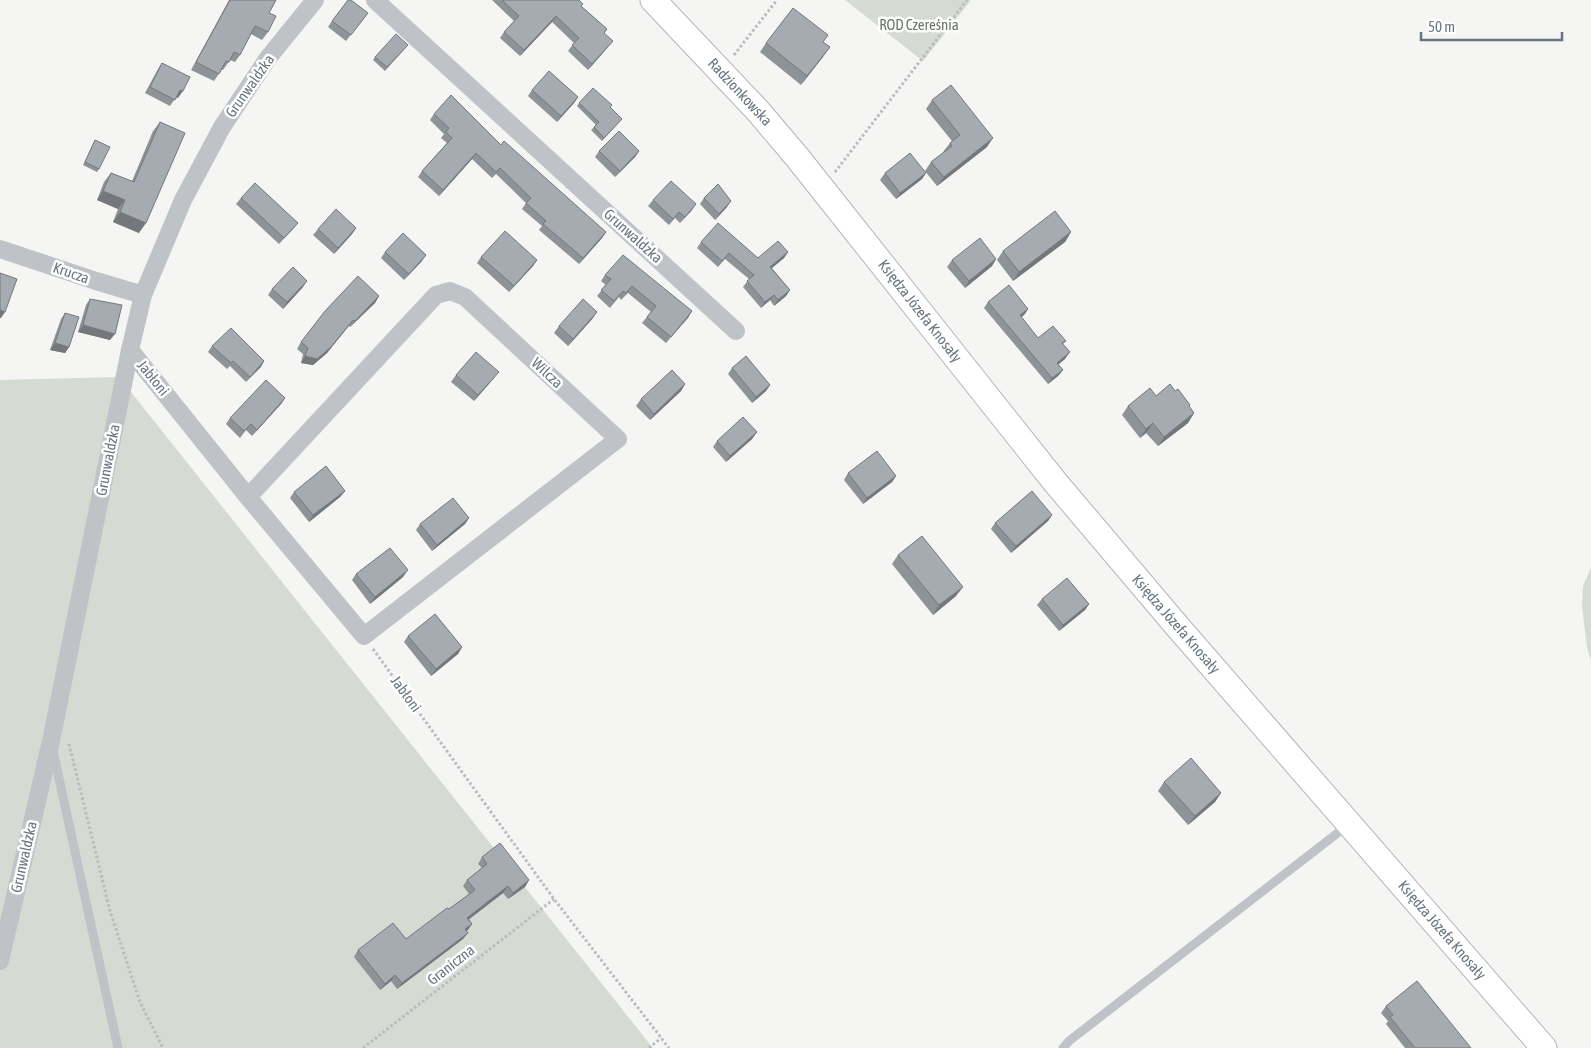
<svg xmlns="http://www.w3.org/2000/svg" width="1591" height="1048" viewBox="0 0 1591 1048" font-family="'Asap Condensed',sans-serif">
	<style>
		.green { fill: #d5dad2 }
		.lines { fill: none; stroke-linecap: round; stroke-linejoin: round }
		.secondary-casing { stroke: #b2b6ba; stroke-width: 27 }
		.path { stroke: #b9bbbe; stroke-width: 3; stroke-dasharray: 2.5 2.5; stroke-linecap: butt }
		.lane { stroke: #bfc2c6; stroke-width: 9 }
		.street { stroke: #bfc2c6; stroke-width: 18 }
		.secondary { stroke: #fff; stroke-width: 25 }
		.wall { fill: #8e9398 }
		.shaded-wall { fill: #74787c }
		.building { fill: #a5abb1; stroke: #74787c }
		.labels { text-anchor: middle; stroke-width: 5; stroke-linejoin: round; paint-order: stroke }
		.park-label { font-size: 15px; fill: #697866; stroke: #fff }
		.street-label { font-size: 15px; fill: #687480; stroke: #fff }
	</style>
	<rect width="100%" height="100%" fill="#f5f5f3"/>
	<g class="green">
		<polygon points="845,0 971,0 923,61"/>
		<polygon points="119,377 653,1048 0,1048 0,380"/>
		<polygon points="1591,568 1591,661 1587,647 1582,606 1583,586"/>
	</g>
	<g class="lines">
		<g class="secondary-casing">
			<polyline id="secondary" points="653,0 758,111 797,157 1055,482 1177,626 1544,1048"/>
		</g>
		<g class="path">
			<polyline points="734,55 777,0"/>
			<polyline points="835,172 967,0"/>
			<polyline points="373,649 554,899 669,1048"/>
			<polyline points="69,744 110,911 140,1002 163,1048"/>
			<polyline points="363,1048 554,899"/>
			<polyline points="649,1048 661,1038"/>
		</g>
		<g class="lane">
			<polyline points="53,751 118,1048"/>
			<polyline points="1063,1048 1069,1041 1348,825"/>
		</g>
		<g class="street">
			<polyline points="375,0 736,331"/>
			<polyline points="0,249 96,281 143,295"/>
			<polyline points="130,350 248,497 364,636 618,439 465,297 450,291 436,295 248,497"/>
			<polyline points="0,961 51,741 130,350 143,295 183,200 222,127 268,58 315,0"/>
		</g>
		<use href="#secondary" class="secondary"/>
	</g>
	<g class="wall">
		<polygon points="229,0 276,0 269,13 268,32 262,40 251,34 240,55 235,62 230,60 223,70 222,69 214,81 191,70"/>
		<polygon points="492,0 579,0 581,6 607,29 604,33 608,47 588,70 568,51 574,43 552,22 520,56 500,38 504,32 514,21"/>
		<polygon points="368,13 346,41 328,27 332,21"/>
		<polygon points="823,42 830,47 801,85 760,52 766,43"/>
		<polygon points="408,45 385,71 373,60 375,57"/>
		<polygon points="162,63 178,98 176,97 170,106 145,93 158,69"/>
		<polygon points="532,90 578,97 574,103 557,122 528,96"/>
		<polygon points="932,100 987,147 937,186 925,171 931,162 944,153 943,152 950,143 952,141 926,109"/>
		<polygon points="579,103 610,107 622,119 602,141 591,130 596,125 577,106"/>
		<polygon points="434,114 501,145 606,232 602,238 579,264 539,230 542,226 522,209 526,203 496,174 492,178 472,159 439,196 418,177 422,171 447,143 441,138 444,134 430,120"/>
		<polygon points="160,122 139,233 113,222 118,209 97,200 104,182 111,173 132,181 153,131"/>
		<polygon points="95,140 99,169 97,172 83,165"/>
		<polygon points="599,151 639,151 635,157 615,177 595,157"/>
		<polygon points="885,173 926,173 922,179 896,199 880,180"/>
		<polygon points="241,198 298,223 293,229 279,244 236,204"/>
		<polygon points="704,198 727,207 715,220 700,204"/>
		<polygon points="653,200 692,210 680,223 675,218 669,225 648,206"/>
		<polygon points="356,228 352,234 334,254 313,235 318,229"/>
		<polygon points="1071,232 1065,242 1013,281 997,260 1003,251"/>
		<polygon points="701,242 758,258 788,252 784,258 772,268 790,290 786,296 774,306 770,300 761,308 743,287 749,279 725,259 718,267 697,248"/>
		<polygon points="385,252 422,261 404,280 381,258"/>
		<polygon points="481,257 537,260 533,266 509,292 477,263"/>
		<polygon points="996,259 992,266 965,288 947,267 952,260"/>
		<polygon points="605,275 692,311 666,343 642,323 651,312 628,293 621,300 619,297 610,308 597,296 606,285 601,281"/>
		<polygon points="303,287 283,309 268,295 272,289"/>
		<polygon points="379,296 375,303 350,327 349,326 327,353 313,365 301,363 303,354 297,349 301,342"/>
		<polygon points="90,299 110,340 78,332 86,305"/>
		<polygon points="988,302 1028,309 1024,315 1021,317 1038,338 1066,341 1063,344 1065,359 1058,364 1063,370 1058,376 1048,384 984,308"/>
		<polygon points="65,313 69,347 65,353 50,350 61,319"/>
		<polygon points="593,318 568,346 554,333 559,326"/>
		<polygon points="212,346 264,361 246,382 230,366 227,369 208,352"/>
		<polygon points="732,368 770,385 766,391 752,403 728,374"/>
		<polygon points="456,375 494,378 474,401 451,382"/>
		<polygon points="685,384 681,391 650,420 636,406 641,399"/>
		<polygon points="1175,391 1190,405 1189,407 1194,413 1188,423 1158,446 1146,433 1140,438 1122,415 1128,406 1156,396"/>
		<polygon points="285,398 281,404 252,436 246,430 240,438 226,424 230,418"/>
		<polygon points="757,432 752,439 726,462 713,447 717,441"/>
		<polygon points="848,473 896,476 892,482 863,504 844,480"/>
		<polygon points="345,491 340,497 309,522 290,498 294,492"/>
		<polygon points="1052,515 1048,521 1011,553 991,529 995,523"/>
		<polygon points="469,518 465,524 432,551 416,530 420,524"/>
		<polygon points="898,555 956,596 933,615 892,564"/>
		<polygon points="356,574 403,577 370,604 352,580"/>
		<polygon points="1042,599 1089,604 1085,610 1059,631 1037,605"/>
		<polygon points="408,636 462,647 458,654 431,676 404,642"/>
		<polygon points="1164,782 1221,793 1215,802 1188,825 1158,791"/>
		<polygon points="482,857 529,880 525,887 508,899 503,893 469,919 472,924 466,931 463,939 397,989 391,981 380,990 354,957 358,950 406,939 449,909 469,894 463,886 467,880 482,868 478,864"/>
		<polygon points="1386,1006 1471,1048 1405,1048 1386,1024 1388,1021 1381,1013"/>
	</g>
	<g class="shaded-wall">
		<polygon points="556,16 552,22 520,56 524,50"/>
		<polygon points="613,41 608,47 588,70 592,64"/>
		<polygon points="830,47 823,57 801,85 807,76"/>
		<polygon points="180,90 183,91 178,98 175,96"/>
		<polygon points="578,97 574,103 557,122 561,116"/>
		<polygon points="993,138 987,147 937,186 944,177"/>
		<polygon points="639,151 635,157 615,177 620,171"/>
		<polygon points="476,153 472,159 439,196 443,190"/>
		<polygon points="926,173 922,179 896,199 900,193"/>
		<polygon points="103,191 125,200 118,209 97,200"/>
		<polygon points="731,201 727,207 715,220 719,214"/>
		<polygon points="696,204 692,210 680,223 685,217"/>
		<polygon points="120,212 146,223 139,233 113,222"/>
		<polygon points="356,228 352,234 334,254 338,248"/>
		<polygon points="606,232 602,238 579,264 583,258"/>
		<polygon points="1071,232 1065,242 1013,281 1019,272"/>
		<polygon points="788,252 784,258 766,273 770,267"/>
		<polygon points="426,255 422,261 404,280 409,274"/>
		<polygon points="996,259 992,266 965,288 969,281"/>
		<polygon points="537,260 533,266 509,292 514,286"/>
		<polygon points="307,281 303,287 283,309 287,302"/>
		<polygon points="790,290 786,296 774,306 778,300"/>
		<polygon points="774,295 770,300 761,308 765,302"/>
		<polygon points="379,296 375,303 350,327 355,321"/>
		<polygon points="1028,309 1024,315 1016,322 1020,315"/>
		<polygon points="0,310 5,312 1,318 0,318"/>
		<polygon points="692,311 688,318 666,343 671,337"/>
		<polygon points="597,312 593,318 568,346 573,339"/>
		<polygon points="353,320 327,353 313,365 301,363 305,356"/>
		<polygon points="83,325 115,334 110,340 78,332"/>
		<polygon points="55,343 69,347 65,353 50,350"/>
		<polygon points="1070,352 1065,359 1053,369 1057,363"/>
		<polygon points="264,361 261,367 246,382 250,377"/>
		<polygon points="1063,370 1058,376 1048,384 1052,378"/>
		<polygon points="499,372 494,378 474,401 478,395"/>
		<polygon points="685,384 681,391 650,420 654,414"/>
		<polygon points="770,385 766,391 752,403 756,397"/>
		<polygon points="285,398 281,404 252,436 257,430"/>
		<polygon points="1194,413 1188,423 1158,446 1164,437"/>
		<polygon points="1153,423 1146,433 1140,438 1146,429"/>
		<polygon points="757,432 752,439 726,462 730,456"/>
		<polygon points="896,476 892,482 863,504 867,498"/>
		<polygon points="345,491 340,497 309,522 313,515"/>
		<polygon points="1052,515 1048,521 1011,553 1016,546"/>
		<polygon points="469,518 465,524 432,551 437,545"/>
		<polygon points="408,570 403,577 370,604 375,597"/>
		<polygon points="963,587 956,596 933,615 939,605"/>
		<polygon points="1089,604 1085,610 1059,631 1063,625"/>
		<polygon points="462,647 458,654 431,676 436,669"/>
		<polygon points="1221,793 1215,802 1188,825 1195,816"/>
		<polygon points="529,880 525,887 508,899 513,893"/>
		<polygon points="508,886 503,893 463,924 467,918"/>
		<polygon points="472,924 468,930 460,936 465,929"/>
		<polygon points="468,933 463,939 397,989 402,983"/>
		<polygon points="395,975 391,981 380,990 385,984"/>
	</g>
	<g class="building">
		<polygon points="230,0 276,0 269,13 276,16 268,32 255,26 240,55 234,52 229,62 226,61 219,74 196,62"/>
		<polygon points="348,0 351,0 368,13 351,35 332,21"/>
		<polygon points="502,0 579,0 583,4 581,6 607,29 604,33 613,41 592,64 572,45 579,38 556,16 524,50 504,32 519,16"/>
		<polygon points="793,8 828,35 823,42 830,47 807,76 766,43"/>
		<polygon points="396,34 408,45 387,67 375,57"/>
		<polygon points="162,63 190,77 183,91 180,90 175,100 150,87"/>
		<polygon points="549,71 578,97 561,116 532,90"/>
		<polygon points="951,85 993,138 944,177 931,162 952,146 950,143 960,135 932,100"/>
		<polygon points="593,88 612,105 610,107 622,119 604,138 594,127 599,122 579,103"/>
		<polygon points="451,95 501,145 504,141 606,232 583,258 543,224 546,221 526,203 531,198 500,168 496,172 476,153 443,190 422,171 452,138 446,132 449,128 434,114"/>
		<polygon points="160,122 185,133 146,223 120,212 125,200 103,191 111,173 134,182"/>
		<polygon points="619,131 639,151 620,171 599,151"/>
		<polygon points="95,140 110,147 99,169 85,162"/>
		<polygon points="910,153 926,173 900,193 885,173"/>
		<polygon points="671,181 696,204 685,217 679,212 673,219 653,200"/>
		<polygon points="255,183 298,223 284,238 241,198"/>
		<polygon points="718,184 731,201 719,214 704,198"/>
		<polygon points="336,209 356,228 338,248 318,229"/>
		<polygon points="1055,211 1071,232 1019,272 1003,251"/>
		<polygon points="718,223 758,258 778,241 788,252 770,267 790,290 778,300 774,295 765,302 747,281 754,275 729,253 722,261 701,242"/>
		<polygon points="505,231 537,260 514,286 481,257"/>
		<polygon points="403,233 426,255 409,274 385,252"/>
		<polygon points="980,238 996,259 969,281 952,260"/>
		<polygon points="623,255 692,311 671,337 647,317 656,306 632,286 626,293 623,291 614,301 601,290 611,279 605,275"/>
		<polygon points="293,267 307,281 287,302 272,289"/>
		<polygon points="0,273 17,279 5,312 0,310"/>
		<polygon points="358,276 379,296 355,321 353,320 331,347 317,359 305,356 308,348 301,342 325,311"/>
		<polygon points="1009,285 1028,309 1020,315 1038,338 1053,326 1066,341 1062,343 1070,352 1057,363 1063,370 1052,378 988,302"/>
		<polygon points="90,299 122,305 115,334 83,325"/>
		<polygon points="583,299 597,312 573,339 559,326"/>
		<polygon points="65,313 79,317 69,347 55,343"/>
		<polygon points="231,328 264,361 250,377 233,361 231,363 212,346"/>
		<polygon points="476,352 499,372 478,395 456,375"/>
		<polygon points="746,356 770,385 756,397 732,368"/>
		<polygon points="672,370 685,384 654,414 641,399"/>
		<polygon points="266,380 285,398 257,430 251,424 244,431 230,418"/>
		<polygon points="1170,384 1175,391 1178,389 1190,405 1189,406 1194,413 1164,437 1153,423 1146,429 1128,406 1150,388 1156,396"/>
		<polygon points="743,417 757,432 730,456 717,441"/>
		<polygon points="877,451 896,476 867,498 848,473"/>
		<polygon points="326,466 345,491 313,515 294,492"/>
		<polygon points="1032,491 1052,515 1016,546 995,523"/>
		<polygon points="453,498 469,518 437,545 420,524"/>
		<polygon points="922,536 963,587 939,605 898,555"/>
		<polygon points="390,548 408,570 375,597 356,574"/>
		<polygon points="1067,578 1089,604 1063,625 1042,599"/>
		<polygon points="435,614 462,647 436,669 408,636"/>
		<polygon points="1191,758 1221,793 1195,816 1164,782"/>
		<polygon points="500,843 529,880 513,893 508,886 467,918 472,924 465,929 468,933 402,983 395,975 385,984 358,950 393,923 406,939 447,908 449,909 475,890 467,880 487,864 482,857"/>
		<polygon points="1417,981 1471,1048 1415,1048 1390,1017 1393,1015 1386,1006"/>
	</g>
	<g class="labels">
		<g class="park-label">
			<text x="919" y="30">ROD Czereśnia</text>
		</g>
		<g class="street-label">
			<text transform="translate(250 86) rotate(-55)" y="5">Grunwaldzka</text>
			<text transform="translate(740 92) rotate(47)" y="5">Radzionkowska</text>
			<text transform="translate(633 236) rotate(42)" y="5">Grunwaldzka</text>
			<text transform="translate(71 273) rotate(19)" y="5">Krucza</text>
			<text transform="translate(920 311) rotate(52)" y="5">Księdza Józefa Knosały</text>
			<text transform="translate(547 373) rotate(43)" y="5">Wilcza</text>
			<text transform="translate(153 378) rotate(51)" y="5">Jabłoni</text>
			<text transform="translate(108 460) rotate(-79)" y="5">Grunwaldzka</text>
			<text transform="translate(1176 624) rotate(49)" y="5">Księdza Józefa Knosały</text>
			<text transform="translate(406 694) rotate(54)" y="5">Jabłoni</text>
			<text transform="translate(24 857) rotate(-77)" y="5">Grunwaldzka</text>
			<text transform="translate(1442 930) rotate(49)" y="5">Księdza Józefa Knosały</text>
			<text transform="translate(451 965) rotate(-38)" y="5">Graniczna</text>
		</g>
	</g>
	<path d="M1421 32v8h141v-8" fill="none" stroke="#687480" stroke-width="2.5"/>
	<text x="1428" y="32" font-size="15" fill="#687480" stroke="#ffffff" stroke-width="4" paint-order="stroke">50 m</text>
</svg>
